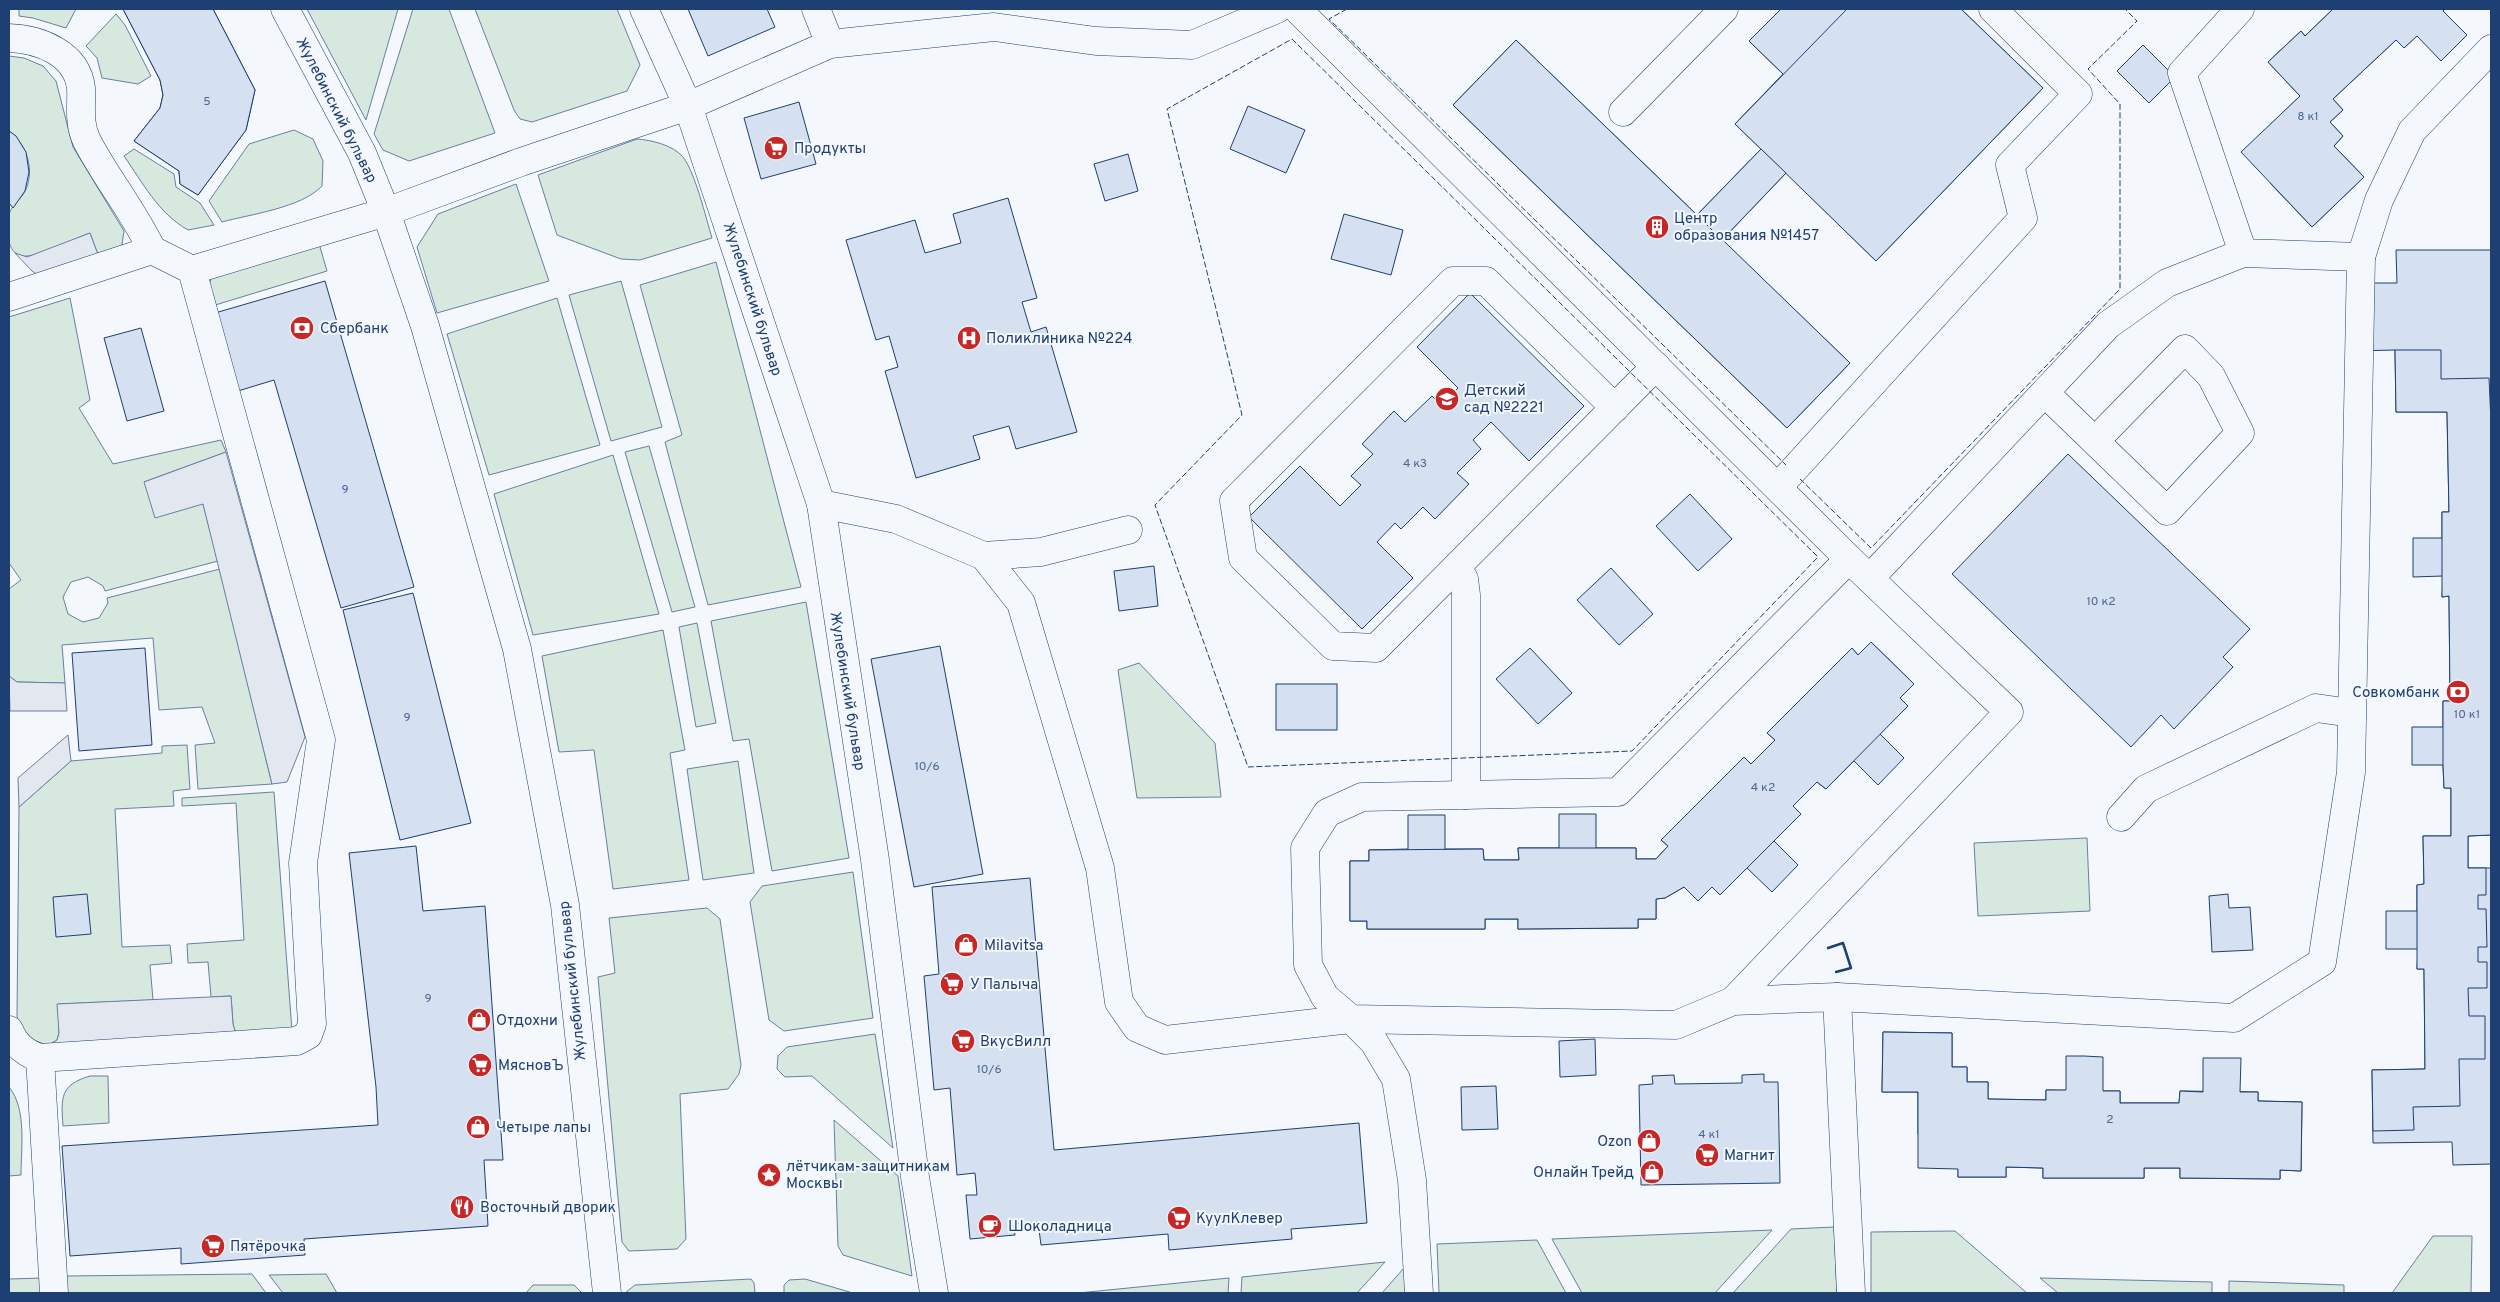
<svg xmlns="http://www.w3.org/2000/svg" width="2500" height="1302" viewBox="0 0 2500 1302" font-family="Overpass,sans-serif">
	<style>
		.green { fill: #d7e8df; stroke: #687fa3 }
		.parking { fill: #e3e8f0; stroke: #687fa3 }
		.building { fill: #d5e0f0; stroke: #1d3f73 }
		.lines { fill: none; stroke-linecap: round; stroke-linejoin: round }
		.minor-casing { stroke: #1d3f73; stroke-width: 29 }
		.minor { stroke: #f4f7fb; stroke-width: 28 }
		.fence { stroke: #1d3f73; stroke-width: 1; stroke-dasharray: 6 2.5; stroke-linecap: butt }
		.wall { stroke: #1d3f73; stroke-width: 2.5 }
		.labels { text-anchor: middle; stroke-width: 4; stroke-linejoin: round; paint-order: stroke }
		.number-label { font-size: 12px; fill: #4b6792 }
		.street-label { font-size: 15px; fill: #1d3f73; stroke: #f4f7fb }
		.poi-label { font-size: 15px; fill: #1d3f73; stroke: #f4f7fb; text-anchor: start }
	</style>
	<rect width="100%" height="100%" fill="#f4f7fb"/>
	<g class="green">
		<polygon points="19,9 76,9 66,28 33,18 19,16"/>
		<polygon points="307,9 398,9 366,120"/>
		<polygon points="413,9 449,9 495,133 409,161 383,150 374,134"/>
		<polygon points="475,9 617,9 640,65 627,91 532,122 520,119 514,110"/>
		<polygon points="116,14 125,25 151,76 138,84 102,78 97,58 86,46"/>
		<path d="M9,56L24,58L43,66L56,81L73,147L124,231L121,251L104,258L97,252L90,233C73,239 44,254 28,256C6,259 6,230 9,215C10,207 20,200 24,193C36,172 27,144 9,131Z"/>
		<path d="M294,130L313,139L323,161L322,186C301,208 251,214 222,222L209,201L249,144Z"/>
		<path d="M637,139C651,140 673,145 683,157C695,172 706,218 712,238L640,260L621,259L557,235L538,175Z"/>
		<path d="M134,149L174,174L176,187L200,203L214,225L188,230C158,213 143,183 124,156Z"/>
		<polygon points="516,184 549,281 437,313 417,247 438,214"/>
		<polygon points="316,233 327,271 212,306 208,288 214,270"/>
		<polygon points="716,262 801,587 708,605 665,442 682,435 640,285"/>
		<polygon points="621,281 662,427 611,441 569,295"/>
		<polygon points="70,298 90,400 79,408 113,464 221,440 226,452 144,482 203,504 218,561 105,591 103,586 88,577 71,582 63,597 68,614 83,622 99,618 108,603 107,598 220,569 272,784 198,789 195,745 215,743 202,707 159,710 153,638 62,645 65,683 17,682 9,676 9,589 21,580 9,563 9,317"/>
		<polygon points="557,298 600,445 489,475 447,334"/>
		<polygon points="649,446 695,607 672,612 625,452"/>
		<polygon points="613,455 659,614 533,635 494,494"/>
		<polygon points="806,602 849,858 772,871 749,739 733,741 711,621"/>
		<polygon points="697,623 716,723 696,727 679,627"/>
		<polygon points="663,630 685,750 670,753 689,880 613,889 594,750 559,752 542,656"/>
		<polygon points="1139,663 1215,743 1221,797 1137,798 1118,670"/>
		<path d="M187,745L190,789L173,791L174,806L115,809L122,947L170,945L172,963L150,965L153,1000L58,1004L59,1033L57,1040L49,1045C29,1041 25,1036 17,1017L19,807L71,761L162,753V746Z"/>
		<polygon points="738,761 754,873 703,880 687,769"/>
		<polygon points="274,792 292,1031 243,1034 235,1031 233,1024 231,996 211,997 208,962 188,963 187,944 244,940 236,803 182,806 182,798"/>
		<polygon points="2087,838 2090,911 1978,916 1974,843"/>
		<polygon points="853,872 873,1018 784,1031 769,1020 750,902 762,886"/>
		<polygon points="707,908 720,919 741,1065 739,1074 728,1089 680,1094 686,1239 677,1249 629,1251 622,1242 598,977 615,973 609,918"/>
		<polygon points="875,1034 893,1148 812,1076 785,1077 777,1069 778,1056 787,1047"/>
		<path d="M90,1076H108L109,1123L63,1126C61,1097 60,1085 90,1076Z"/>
		<path d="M9,1087C27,1109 21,1148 21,1175L9,1176Z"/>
		<polygon points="834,1120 898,1176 912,1276 843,1255 838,1246"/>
		<polygon points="1834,1227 1837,1293 1733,1293 1791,1229"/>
		<polygon points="1772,1230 1715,1293 1582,1293 1552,1239"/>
		<polygon points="1955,1231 2027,1293 1871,1293 1871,1232"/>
		<polygon points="2433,1236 2472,1236 2471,1293 2392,1293"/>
		<polygon points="1537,1240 1566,1293 1439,1293 1437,1244"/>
		<polygon points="1385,1262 1357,1293 1241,1293 1242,1277"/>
		<polygon points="1404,1268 1406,1293 1382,1293"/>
		<polygon points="252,1274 266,1293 67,1293 66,1276"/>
		<polygon points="326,1274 337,1293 283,1293 269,1275"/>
		<polygon points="43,1278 43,1293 9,1293 9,1279"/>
		<polygon points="1229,1278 1228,1293 1078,1293"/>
		<polygon points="2040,1278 2212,1282 2212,1293 2058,1293"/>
		<polygon points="751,1279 754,1283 755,1293 625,1293 635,1285"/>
		<polygon points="805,1279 853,1293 784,1293 784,1285 789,1280"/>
		<polygon points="2229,1281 2344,1285 2344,1293 2229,1293"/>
		<polygon points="533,1285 574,1285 582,1293 526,1293"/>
	</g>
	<g class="parking">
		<polygon points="90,233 97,252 104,258 41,277 32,271 15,253 27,257"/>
		<polygon points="226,452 305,737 287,782 272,784 203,504 155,518 144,482"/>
		<polygon points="9,676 17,682 65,683 67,711 10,711"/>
		<polygon points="68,735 71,761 19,807 18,778"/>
		<polygon points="231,996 233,1024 235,1031 243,1034 49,1045 57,1040 59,1033 57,1004"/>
	</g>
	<g class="building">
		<polygon points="123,9 213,9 255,90 246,130 198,195 180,184 179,171 134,141 160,108 163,95 160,80"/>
		<polygon points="123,9 213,9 255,90 246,130 198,195 180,184 179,171 134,141 160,108 163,95 160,80"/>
		<polygon points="688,9 767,9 775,27 708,56"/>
		<polygon points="1781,9 1847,9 1783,74 1749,41"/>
		<polygon points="1781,9 1961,9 2043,88 1876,261 1786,173 1722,240 1850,363 1787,428 1453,105 1516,40 1697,215 1761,149 1735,124 1783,74 1749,41"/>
		<polygon points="1847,9 1961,9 2043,88 1876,261 1735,124"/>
		<polygon points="2330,9 2445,9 2404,48 2396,40 2333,99 2343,110 2330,122 2343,136 2334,146 2364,177 2312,227 2270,183 2297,158 2267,128 2300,96 2268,62 2301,31 2305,36 2332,10"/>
		<polygon points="2330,9 2445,9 2443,11 2467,35 2441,61 2417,36 2404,48 2396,40 2333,99 2343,110 2330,122 2343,136 2334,146 2364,177 2312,227 2241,152 2300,96 2268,62 2301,31 2305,36 2332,10"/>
		<polygon points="1516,40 1850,363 1787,428 1453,105"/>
		<polygon points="2143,45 2175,77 2149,103 2117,71"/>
		<polygon points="799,102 816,164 761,179 744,118"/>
		<polygon points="1248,106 1305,130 1286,173 1230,149"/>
		<polygon points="9,131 16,136 26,152 29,172 25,191 13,208 9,203"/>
		<polygon points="1761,149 1786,173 1722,240 1697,215"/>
		<polygon points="1128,154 1138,191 1105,201 1094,164"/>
		<polygon points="1008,198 1037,298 1022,302 1031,332 1046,327 1077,432 1016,449 1009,426 973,436 980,459 916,478 885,371 898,367 889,336 876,340 846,240 915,220 925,253 961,243 953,214"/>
		<polygon points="1344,214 1403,230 1391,275 1331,259"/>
		<polygon points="2396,250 2491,250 2491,835 2468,836 2468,868 2491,868 2491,1164 2453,1165 2452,1142 2373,1143 2372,1070 2425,1069 2424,969 2417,969 2418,949 2386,949 2386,911 2417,911 2417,885 2424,884 2423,836 2451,836 2451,788 2444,788 2443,765 2412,765 2412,727 2443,727 2443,701 2450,701 2449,596 2442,597 2443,576 2413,577 2413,538 2442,538 2442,512 2449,512 2447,412 2396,412 2395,350 2354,351 2353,283 2397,283"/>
		<polygon points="325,281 414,587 341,608 274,380 238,391 215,313"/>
		<polygon points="1470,293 1584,406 1529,461 1491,422 1473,440 1481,449 1457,473 1469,484 1435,519 1423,507 1401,529 1395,523 1377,542 1413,578 1362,629 1249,517 1300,466 1340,506 1361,485 1351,476 1373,454 1362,444 1394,411 1405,422 1432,396 1441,405 1458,388 1417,347"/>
		<polygon points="141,328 164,411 127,421 104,338"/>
		<polygon points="2395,350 2441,350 2441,379 2489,378 2491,422 2491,835 2468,836 2468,868 2486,868 2486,895 2478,895 2478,909 2486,909 2487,947 2478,947 2478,962 2487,962 2487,988 2468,988 2469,1016 2485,1016 2485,1059 2459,1059 2460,1106 2413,1107 2414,1130 2373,1131 2372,1070 2425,1069 2424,969 2417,969 2417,885 2424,884 2423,836 2451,836 2451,788 2444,788 2443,765 2443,701 2450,701 2449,596 2442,597 2442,512 2449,512 2447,412 2396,412"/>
		<polygon points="2068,454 2250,629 2223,657 2233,667 2174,729 2161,715 2131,747 1952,574"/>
		<polygon points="1690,494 1732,539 1698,571 1656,526"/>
		<polygon points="1154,566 1158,606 1119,611 1114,571"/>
		<polygon points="1611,568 1653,614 1619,645 1577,600"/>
		<polygon points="413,593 471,823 400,840 343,610"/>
		<polygon points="1871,642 1914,684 1900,698 1908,706 1880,734 1904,758 1878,785 1854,761 1826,789 1817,782 1793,806 1801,814 1774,841 1798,865 1772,892 1747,868 1720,895 1712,887 1698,901 1684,887 1665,898 1656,899 1656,919 1638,919 1638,928 1518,929 1518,919 1485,919 1485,929 1367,929 1367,921 1350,921 1350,861 1369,861 1369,850 1408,849 1408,815 1445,815 1445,849 1483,849 1484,860 1519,860 1518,848 1559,848 1559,814 1596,814 1596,848 1636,848 1636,859 1656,859 1668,846 1661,840 1744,757 1751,764 1775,740 1767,733 1852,648 1858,655"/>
		<polygon points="1871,642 1914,684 1900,698 1908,706 1826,789 1817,782 1793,806 1801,814 1720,895 1712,887 1698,901 1684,887 1665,898 1656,899 1656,919 1638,919 1638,928 1518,929 1518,919 1485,919 1485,929 1367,929 1367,921 1350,921 1350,861 1369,861 1369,850 1483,849 1484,860 1519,860 1518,848 1636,848 1636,859 1656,859 1668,846 1661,840 1744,757 1751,764 1775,740 1767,733 1852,648 1858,655"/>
		<polygon points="940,646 983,874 914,887 871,659"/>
		<polygon points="145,648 152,745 79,751 72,653"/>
		<polygon points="1530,648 1572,693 1538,724 1496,679"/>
		<rect x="1276" y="684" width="61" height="46"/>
		<polygon points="416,846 423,911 485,906 503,1160 484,1160 488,1226 304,1239 305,1255 181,1264 181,1248 70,1256 62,1146 378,1125 376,1087 349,853"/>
		<polygon points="1030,878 1054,1150 1359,1123 1367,1223 1291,1229 1292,1239 1169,1250 1168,1234 1041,1245 1038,1222 1014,1224 1015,1235 970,1239 966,1195 977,1195 975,1173 957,1175 950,1088 934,1090 924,976 939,974 932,887"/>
		<polygon points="87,894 91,934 56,937 53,897"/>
		<polygon points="2228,894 2229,908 2250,907 2253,950 2212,952 2209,896"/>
		<polygon points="1883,1032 1952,1033 1952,1067 1967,1067 1967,1082 1988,1082 1988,1099 2046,1100 2046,1090 2103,1091 2120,1091 2120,1103 2179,1103 2180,1091 2258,1092 2258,1101 2302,1102 2301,1171 2280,1170 2280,1179 2180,1178 2180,1168 2144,1168 2144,1178 2043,1178 2043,1168 2006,1167 2006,1177 1958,1177 1959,1134 1918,1134 1918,1092 1882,1092"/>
		<polygon points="1883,1032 1952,1033 1952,1067 1967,1067 1967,1082 1988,1082 1988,1099 2046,1100 2046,1090 2066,1090 2066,1056 2084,1056 2103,1057 2103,1091 2120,1091 2120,1103 2179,1103 2180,1091 2203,1092 2203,1058 2241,1058 2240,1092 2258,1092 2258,1101 2302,1102 2301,1171 2280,1170 2280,1179 2180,1178 2180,1168 2144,1168 2144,1178 2043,1178 2043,1168 2006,1167 2006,1177 1958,1177 1958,1169 1918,1168 1918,1092 1882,1092"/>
		<polygon points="1595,1039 1596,1075 1560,1077 1559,1041"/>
		<polygon points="1764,1074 1764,1082 1778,1082 1780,1183 1641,1185 1639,1085 1653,1084 1652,1076 1674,1075 1675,1084 1742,1083 1742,1075"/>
		<polygon points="1496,1086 1498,1129 1462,1130 1461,1087"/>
	</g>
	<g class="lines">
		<g class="minor-casing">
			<g id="minor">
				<polyline points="285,9 362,153 386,212 425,326 517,649 565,905 607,1293"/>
				<polyline points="644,9 688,106 821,504 875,860 915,1177 934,1293"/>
				<polyline points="816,9 830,44"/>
				<polyline points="1297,9 1849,559 2009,712 1733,1001 1837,997 1851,1293"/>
				<polyline points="2240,9 2182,73 2243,253 2361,257 2379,200 2412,131 2491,49"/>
				<path d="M9,38C39,39 77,53 81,88C82,106 78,123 87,141C106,178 133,210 152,250"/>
				<polyline points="1623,112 1724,9"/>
				<polyline points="9,297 152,250 192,270"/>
				<polyline points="2045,393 2167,511 2240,433 2211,376 2185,349 2095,441"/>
				<polyline points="1615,408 1486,281 1453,281 1234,501 1243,558 1333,646 1376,648 1656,366"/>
				<polyline points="1778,487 2023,218 2010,165 2078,94 1993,9"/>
				<polyline points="821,504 896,519 984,556 1021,603 1100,868 1119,1002 1137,1028 1165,1040 1351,1019 1374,1042 1396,1079 1412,1180 1419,1293"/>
				<polyline points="984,556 1041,552 1128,530"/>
				<polyline points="1457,567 1464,579 1466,595 1466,795"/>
				<polyline points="1870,578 2108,325 2167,283 2243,253"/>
				<polyline points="2121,817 2146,789 2316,708 2351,713"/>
				<polyline points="1837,997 2234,1018 2322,962 2351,772 2361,257"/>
				<polyline points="1733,1001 1676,1025 1351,1019 1325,997 1308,965 1305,848 1327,813 1362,797 1618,792 1849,559"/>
				<path d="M9,1030C15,1045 25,1053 40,1058L297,1041L308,1035L312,1024L303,863L321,740L192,270L386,212L521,162L688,106L830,44L994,27L1096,41L1192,45L1277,9"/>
				<polyline points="40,1058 54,1293"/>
			</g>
		</g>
		<use href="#minor" class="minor"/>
		<g class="fence">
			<polyline points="1347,9 1329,19 1786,465"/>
			<polygon points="1292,39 1818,557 1632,751 1248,767 1155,505 1242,415 1167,109"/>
			<polyline points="1800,479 1871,548 2120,289 2120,104 2088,69 2137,21 2125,9"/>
		</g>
		<polyline class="wall" points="1828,948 1843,943 1851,968 1836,972"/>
	</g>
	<defs>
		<g id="supermarket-disc" transform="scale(1.25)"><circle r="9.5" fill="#c62828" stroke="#f4f7fb"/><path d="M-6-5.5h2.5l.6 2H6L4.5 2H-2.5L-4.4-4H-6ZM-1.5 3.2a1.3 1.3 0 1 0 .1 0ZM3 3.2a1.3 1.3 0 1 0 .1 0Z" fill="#fff"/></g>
		<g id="building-disc" transform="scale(1.25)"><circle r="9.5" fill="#c62828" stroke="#f4f7fb"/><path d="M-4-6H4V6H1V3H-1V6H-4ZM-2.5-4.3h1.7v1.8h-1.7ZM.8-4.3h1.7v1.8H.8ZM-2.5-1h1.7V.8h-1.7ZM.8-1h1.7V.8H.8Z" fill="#fff"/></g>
		<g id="bank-disc" transform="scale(1.25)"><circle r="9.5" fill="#c62828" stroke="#f4f7fb"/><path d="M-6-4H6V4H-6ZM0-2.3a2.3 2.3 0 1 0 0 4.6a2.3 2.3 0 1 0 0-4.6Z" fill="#fff"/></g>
		<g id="hospital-disc" transform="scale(1.25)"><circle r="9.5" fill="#c62828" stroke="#f4f7fb"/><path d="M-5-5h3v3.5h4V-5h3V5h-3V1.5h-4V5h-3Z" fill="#fff"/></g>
		<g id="school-disc" transform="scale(1.25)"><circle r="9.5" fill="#c62828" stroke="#f4f7fb"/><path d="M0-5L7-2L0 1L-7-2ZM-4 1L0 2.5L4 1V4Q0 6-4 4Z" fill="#fff"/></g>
		<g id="shop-disc" transform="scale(1.25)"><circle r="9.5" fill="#c62828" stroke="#f4f7fb"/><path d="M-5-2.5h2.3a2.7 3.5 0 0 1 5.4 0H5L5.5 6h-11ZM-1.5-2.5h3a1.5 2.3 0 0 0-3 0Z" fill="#fff"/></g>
		<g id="sight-disc" transform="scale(1.25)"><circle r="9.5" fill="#c62828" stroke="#f4f7fb"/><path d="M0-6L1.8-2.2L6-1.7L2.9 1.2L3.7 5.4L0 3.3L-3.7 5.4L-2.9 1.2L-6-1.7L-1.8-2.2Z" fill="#fff"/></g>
		<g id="restaurant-disc" transform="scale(1.25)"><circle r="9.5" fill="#c62828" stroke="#f4f7fb"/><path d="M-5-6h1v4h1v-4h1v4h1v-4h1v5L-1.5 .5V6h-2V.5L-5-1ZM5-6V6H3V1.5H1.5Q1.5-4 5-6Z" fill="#fff"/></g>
		<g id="cafe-disc" transform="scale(1.25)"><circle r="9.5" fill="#c62828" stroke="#f4f7fb"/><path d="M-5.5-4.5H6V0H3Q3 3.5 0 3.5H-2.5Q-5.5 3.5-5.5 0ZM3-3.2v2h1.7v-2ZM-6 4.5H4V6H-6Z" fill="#fff"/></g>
	</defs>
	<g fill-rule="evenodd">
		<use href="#supermarket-disc" x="776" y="148"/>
		<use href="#building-disc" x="1657" y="227"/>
		<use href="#bank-disc" x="302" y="328"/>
		<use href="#hospital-disc" x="969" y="338"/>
		<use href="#school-disc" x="1447" y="399"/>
		<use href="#bank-disc" x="2458" y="692"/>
		<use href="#shop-disc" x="966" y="945"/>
		<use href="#supermarket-disc" x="952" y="984"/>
		<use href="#shop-disc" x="479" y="1020"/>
		<use href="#supermarket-disc" x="963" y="1041"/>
		<use href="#supermarket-disc" x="480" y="1065"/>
		<use href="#shop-disc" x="478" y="1127"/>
		<use href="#shop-disc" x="1649" y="1141"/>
		<use href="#supermarket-disc" x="1707" y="1155"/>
		<use href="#shop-disc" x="1652" y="1172"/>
		<use href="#sight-disc" x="769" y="1175"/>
		<use href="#restaurant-disc" x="462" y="1207"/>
		<use href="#supermarket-disc" x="1179" y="1218"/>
		<use href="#cafe-disc" x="990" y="1226"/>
		<use href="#supermarket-disc" x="213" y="1246"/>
	</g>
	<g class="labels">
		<g class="number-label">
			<text x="207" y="105">5</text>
			<text x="2308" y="120">8 к1</text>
			<text x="1415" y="467">4 к3</text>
			<text x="345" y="493">9</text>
			<text x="2101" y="605">10 к2</text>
			<text x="2467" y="718">10 к1</text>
			<text x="407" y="721">9</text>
			<text x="927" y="770">10/6</text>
			<text x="1763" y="791">4 к2</text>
			<text x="428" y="1002">9</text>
			<text x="989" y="1073">10/6</text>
			<text x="2110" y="1123">2</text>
			<text x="1709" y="1138">4 к1</text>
		</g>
		<g class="street-label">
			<text transform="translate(337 110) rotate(63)" y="5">Жулебинский бульвар</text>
			<text transform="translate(753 299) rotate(72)" y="5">Жулебинский бульвар</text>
			<text transform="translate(848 691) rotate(81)" y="5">Жулебинский бульвар</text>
			<text transform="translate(572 981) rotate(-96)" y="5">Жулебинский бульвар</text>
		</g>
		<g class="poi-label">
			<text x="794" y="153">Продукты</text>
			<text x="1674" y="223">Центр<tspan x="1674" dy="17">образования №1457</tspan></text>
			<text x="320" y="333">Сбербанк</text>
			<text x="986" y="343">Поликлиника №224</text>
			<text x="1464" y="395">Детский<tspan x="1464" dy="17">сад №2221</tspan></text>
			<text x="2440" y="697" text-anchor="end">Совкомбанк</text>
			<text x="984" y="950">Milavitsa</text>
			<text x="970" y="989">У Палыча</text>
			<text x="496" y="1025">Отдохни</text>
			<text x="980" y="1046">ВкусВилл</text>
			<text x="498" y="1070">МясновЪ</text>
			<text x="496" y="1132">Четыре лапы</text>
			<text x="1632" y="1146" text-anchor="end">Ozon</text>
			<text x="1724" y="1160">Магнит</text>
			<text x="786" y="1171">лётчикам-защитникам<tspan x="786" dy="17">Москвы</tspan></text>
			<text x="1634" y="1177" text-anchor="end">Онлайн Трейд</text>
			<text x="480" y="1212">Восточный дворик</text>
			<text x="1196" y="1223">КуулКлевер</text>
			<text x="1008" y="1231">Шоколадница</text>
			<text x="230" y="1251">Пятёрочка</text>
		</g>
	</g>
	<rect width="2500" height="1302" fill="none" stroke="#1d3f73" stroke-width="20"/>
</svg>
